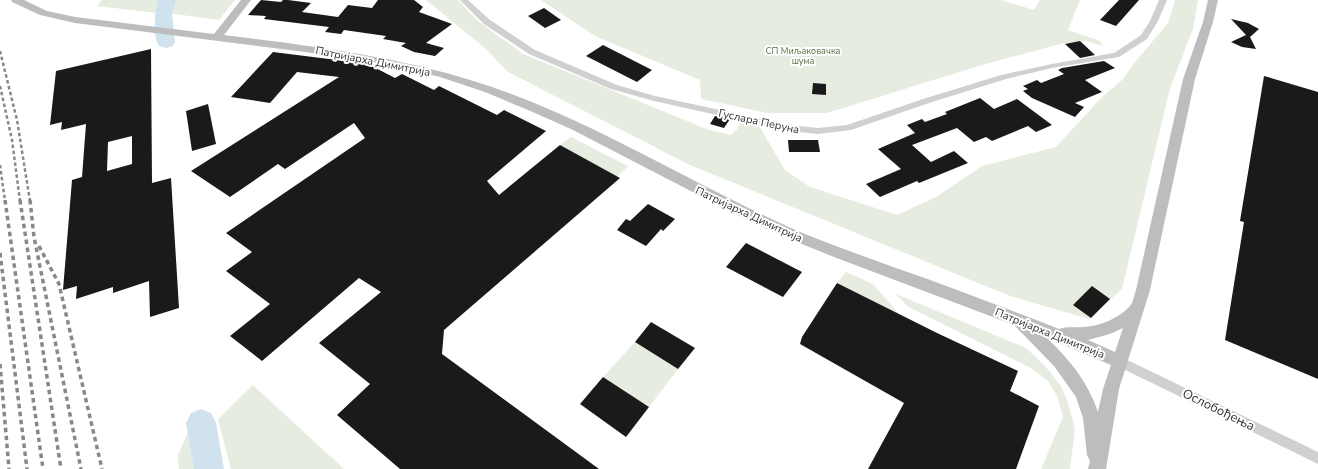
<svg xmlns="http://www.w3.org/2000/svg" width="1318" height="469" viewBox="0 0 1318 469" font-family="'Nunito Sans',sans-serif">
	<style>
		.green { fill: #e6ecdf }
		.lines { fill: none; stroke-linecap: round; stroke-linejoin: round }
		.river { fill: #cfe2ee; fill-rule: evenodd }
		.building { fill: #1a1a1a; fill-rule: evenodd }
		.minor { fill: #d0d0d0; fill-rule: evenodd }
		.secondary { fill: #bdbdbd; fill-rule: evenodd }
		.rail-far1 { stroke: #888; stroke-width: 2.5; stroke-dasharray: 3.5 2.5; stroke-linecap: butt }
		.rail { stroke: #888; stroke-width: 3.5; stroke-dasharray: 4.5 3.5; stroke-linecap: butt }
		.labels { text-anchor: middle; stroke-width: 4; stroke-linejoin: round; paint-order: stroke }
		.far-park-label { font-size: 9px; fill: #56703f; stroke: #fff }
		.street-label { font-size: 11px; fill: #333; stroke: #fff }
		.near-street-label { font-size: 13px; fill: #333; stroke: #fff }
	</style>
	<rect width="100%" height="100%" fill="#fff"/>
	<g class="green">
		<polygon points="102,0 164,0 157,13 97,6"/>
		<polygon points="170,0 235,0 219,20 167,13"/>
		<polygon points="426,0 458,0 477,20 523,54 709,130 731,135 738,128 741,120 758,124 785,170 810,187 897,215 936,197 982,166 1056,147 1102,97 1122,80 1136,61 1168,23 1175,0 1198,0 1193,29 1170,88 1122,289 1089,319 1010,296 690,165 508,72 485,48"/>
		<polygon points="541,0 1001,0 1034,10 1040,0 1080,0 1068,30 1100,41 1102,46 1087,41 1064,43 982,65 827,113 767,113 701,99 700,80 595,36"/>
		<polygon points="571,137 628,166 617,177 560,145"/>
		<polygon points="846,272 873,284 899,314 837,283"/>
		<polygon points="896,294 1026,348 1046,367 1061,386 1068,403 1075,429 1070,469 1041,469 1063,417 1057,396 1048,381 1031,368 907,306"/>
		<polygon points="635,342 678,369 649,407 603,377"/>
		<polygon points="253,385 344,469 231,469 218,419"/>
		<polygon points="189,429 196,469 179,469 178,455"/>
	</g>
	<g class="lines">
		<g class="river">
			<path d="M158,0H176L172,14L175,42L173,46L166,48L159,46C152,35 155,12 158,0Z"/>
			<polygon points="201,409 211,413 216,423 224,469 194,469 186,423 191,413"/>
		</g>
	</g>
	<g class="building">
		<polygon points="261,0 281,2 283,0 288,0 311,3 302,12 338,17 348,5 372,8 378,0 414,0 423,7 419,12 452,24 426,43 444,48 435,56 414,52 401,46 406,43 383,39 386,36 344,30 341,34 325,32 329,27 264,19 266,16 248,15"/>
		<polygon points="1119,0 1139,0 1116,26 1100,20"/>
		<polygon points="544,8 561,20 545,28 528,16"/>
		<polygon points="1231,19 1248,23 1259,29 1250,37 1256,49 1242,47 1231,42 1246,35"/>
		<polygon points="1080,41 1095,55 1080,58 1065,44"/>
		<polygon points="603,45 652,70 637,82 586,56"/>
		<path d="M151,49L152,183L171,178L179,308L150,317L149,281L113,293V287L76,299L77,286L63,290L72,180L82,177L86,124L61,130L62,122L50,125L56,71ZM132,136V164L107,171L108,142Z"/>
		<polygon points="273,52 361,63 364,62 395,78 402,74 434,90 439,86 497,115 504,110 546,131 487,181 499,195 560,145 620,178 444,330 442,354 599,469 400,469 337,415 370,384 319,343 381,292 359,278 262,361 230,336 270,304 226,271 252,252 226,233 365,138 354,123 285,169 278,164 230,197 191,171 339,77 297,72 270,103 231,97"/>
		<polygon points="1104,61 1115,68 1085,80 1102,92 1075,103 1084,107 1075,117 1032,98 1023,91 1028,89 1023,86 1037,80 1041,83 1064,74 1058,70 1062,68"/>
		<polygon points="1264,76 1318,92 1318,379 1225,340 1244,222 1240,221"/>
		<polygon points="813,83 826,84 826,95 812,94"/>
		<polygon points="980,98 994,109 1017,99 1052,125 1036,132 1028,126 992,141 986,137 974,142 957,128 912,145 931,162 954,151 968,163 919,183 917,181 880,197 866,184 901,169 878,149 915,133 907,125 922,119 925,122 947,114 945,112"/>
		<polygon points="208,104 216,144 192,151 186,111"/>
		<polygon points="715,116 730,119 724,128 710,124"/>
		<polygon points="788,140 818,140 820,152 789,152"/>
		<polygon points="648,204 675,219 663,231 661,229 646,246 617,230 626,219 630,221"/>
		<polygon points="746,243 802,272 783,297 726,267"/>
		<polygon points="837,283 937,333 1018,371 1010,391 1039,406 1016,469 868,469 904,403 800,344 802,337"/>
		<polygon points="1092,286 1110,299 1091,318 1073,305"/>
		<polygon points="651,322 695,348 678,369 635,342"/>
		<polygon points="603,377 649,407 626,437 580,404"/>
	</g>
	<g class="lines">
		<g class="minor">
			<polygon points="460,0 468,0 490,20 535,50 617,85 655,96 789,125 818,128 847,125 923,99 1001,75 1052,64 1114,53 1141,35 1150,21 1159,0 1167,0 1158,21 1147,39 1119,57 1052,68 1006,79 929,103 851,130 818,134 789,131 654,101 611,89 529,54 484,24"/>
			<polygon points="1119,356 1318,452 1318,464 1115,365 1113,361 1115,357"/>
		</g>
		<path class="secondary" d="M11,0H24L47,11L75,17L214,34L241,0H251L224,35C314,46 405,57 492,87C596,123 691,183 791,228C825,243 861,255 896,268C951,287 1005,308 1059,329C1067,326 1076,328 1084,327C1099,326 1118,319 1129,307C1133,304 1134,295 1136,290L1183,79L1203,22L1208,0H1218L1213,22L1195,79L1150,290L1119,389L1106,469H1088L1090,461L1087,455L1083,418L1076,397L1054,366L1014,325L834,257L782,236L739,216L571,129L528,110L485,92L440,77L385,64L305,52L75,23L40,15L12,2ZM1123,328L1115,352L1088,340L1110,334ZM1047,338L1111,365L1103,389L1098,412C1088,382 1070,360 1047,338Z"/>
		<g class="rail-far1">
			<polyline points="0,51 17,120 30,201"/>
			<polyline points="0,86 12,140 20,201"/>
			<polyline points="0,165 5,201"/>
		</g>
		<g class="rail">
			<polyline points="5,200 43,469"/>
			<polyline points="20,200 61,469"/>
			<polyline points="30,200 34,237 81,469"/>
			<polyline points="39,246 59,284 102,469"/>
			<polyline points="0,253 27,469"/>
			<polyline points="0,364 9,469"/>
		</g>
	</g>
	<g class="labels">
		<g class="far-park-label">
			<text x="803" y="54">СП Миљаковачка<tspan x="803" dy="10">шума</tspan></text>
		</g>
		<g class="street-label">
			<text transform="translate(373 61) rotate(11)" y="4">Патријарха Димитрија</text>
			<text transform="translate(759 121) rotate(12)" y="4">Гуслара Перуна</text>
			<text transform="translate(749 214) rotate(25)" y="4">Патријарха Димитрија</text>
			<text transform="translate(1050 333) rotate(22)" y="4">Патријарха Димитрија</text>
		</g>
		<g class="near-street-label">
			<text transform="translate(1219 409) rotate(26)" y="5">Ослобођења</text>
		</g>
	</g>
</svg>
